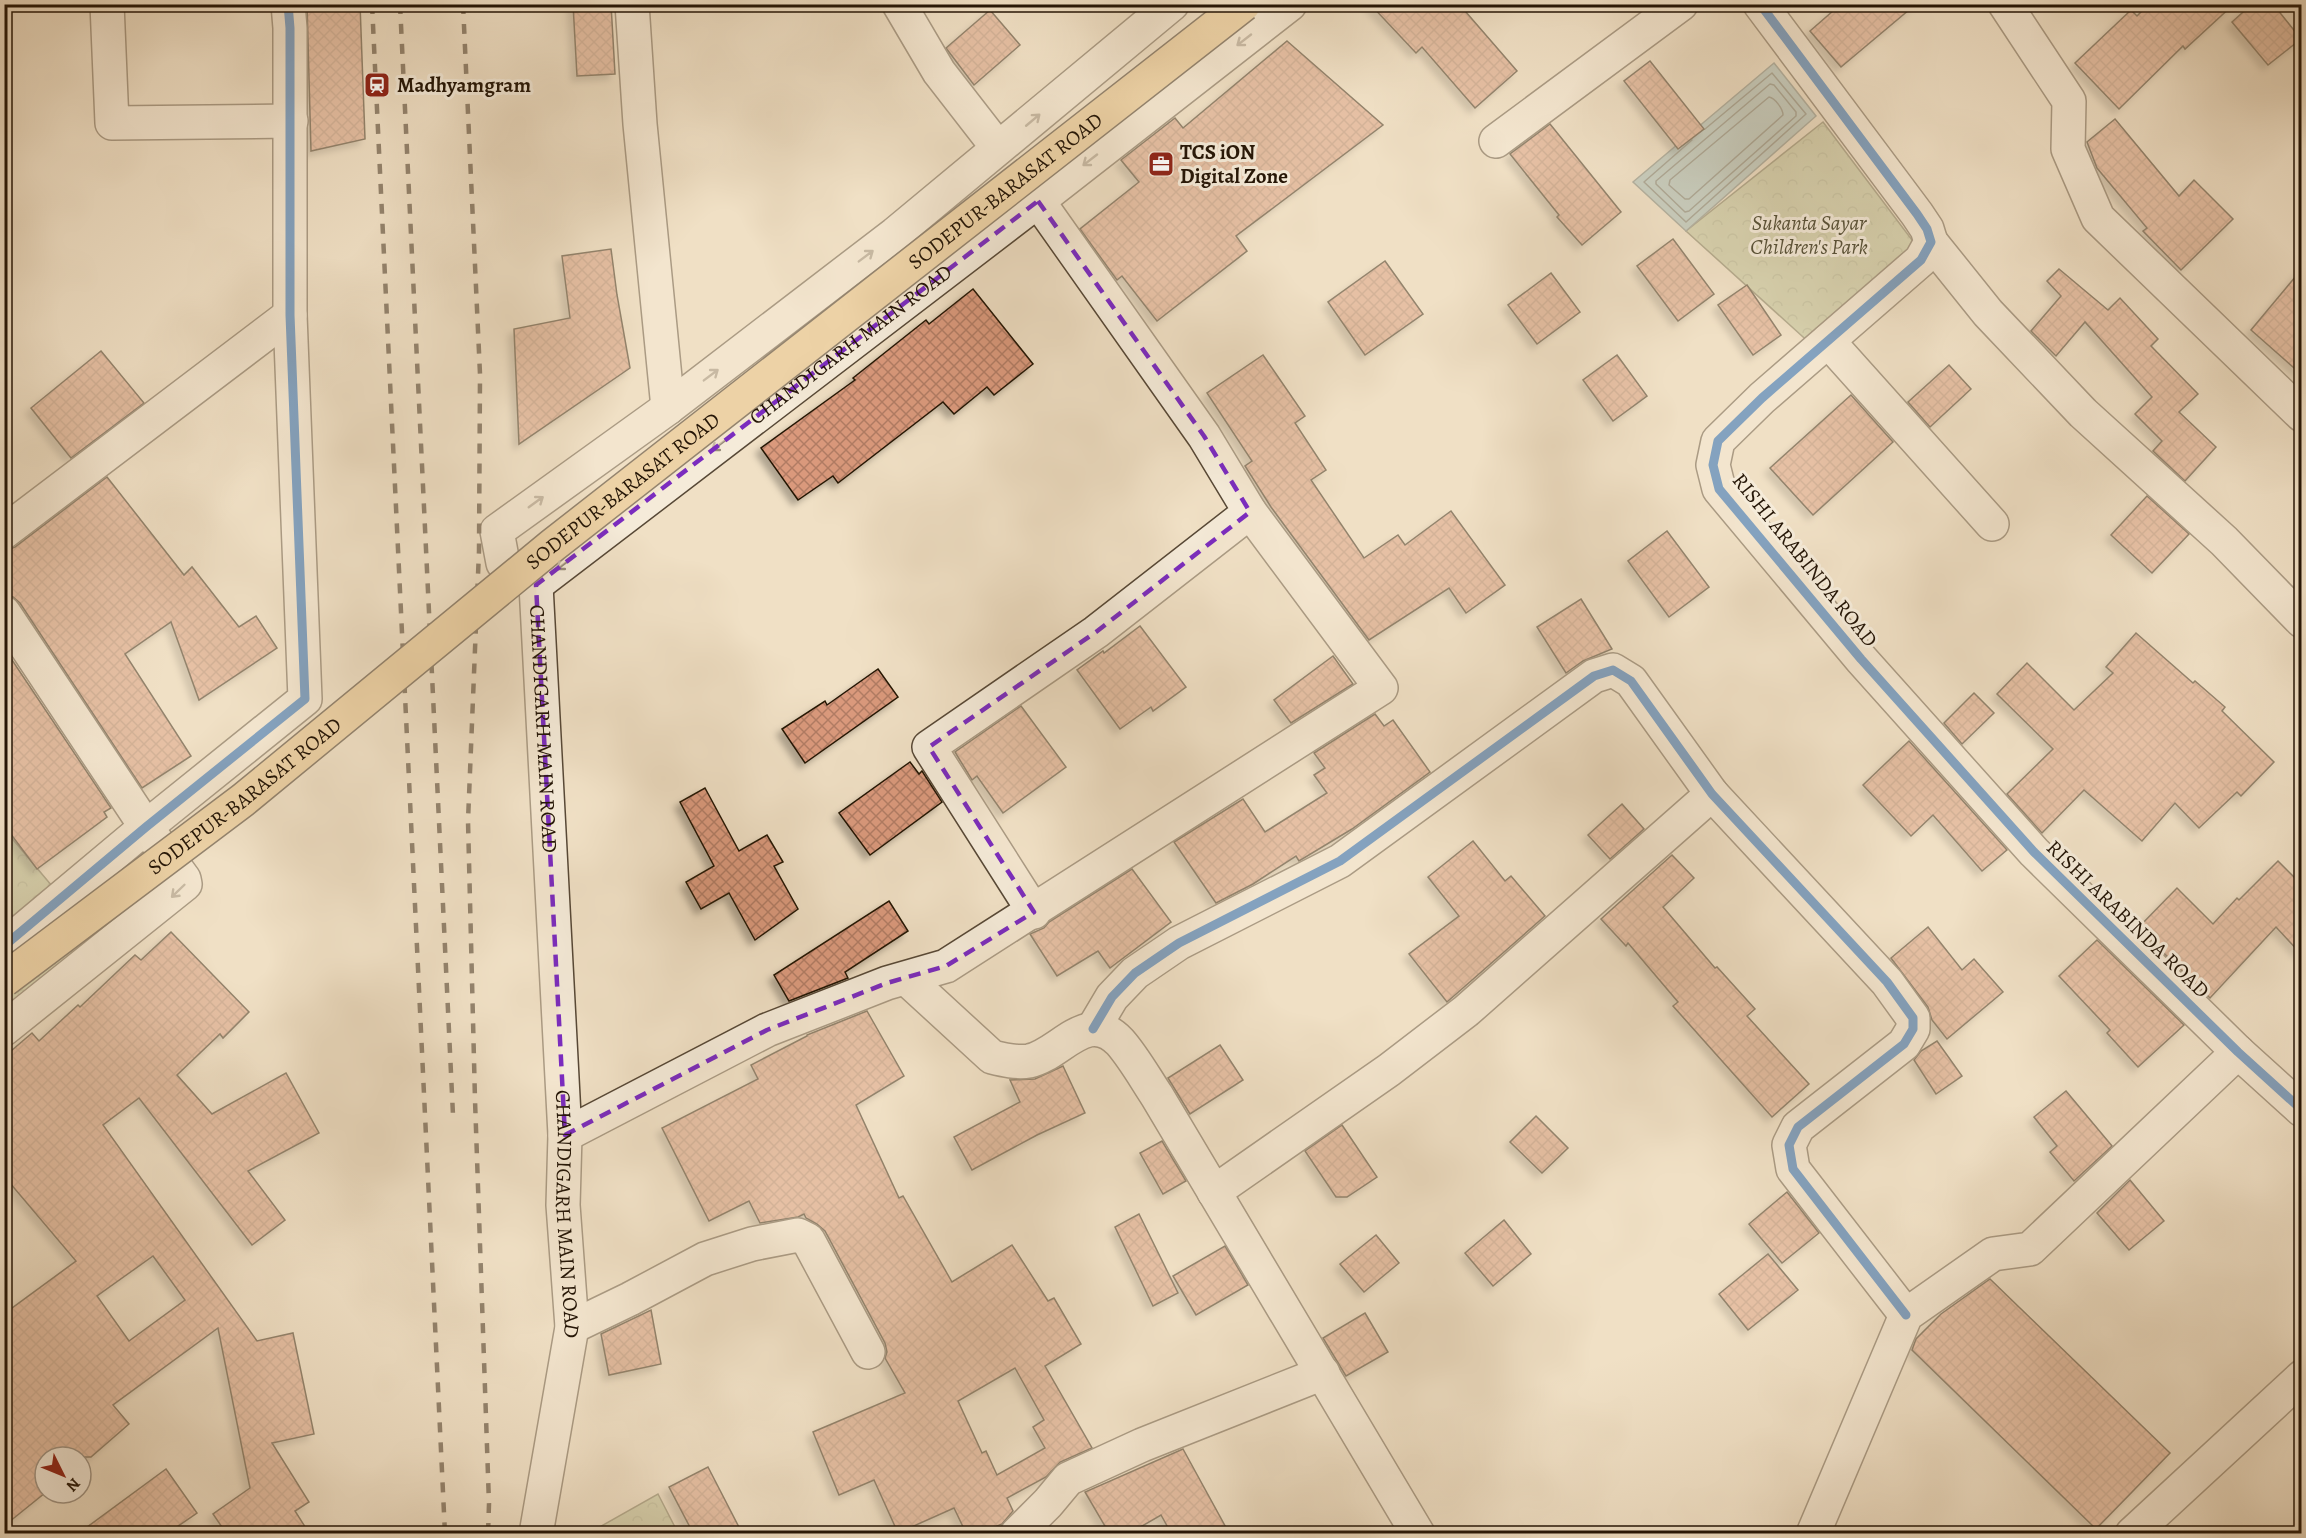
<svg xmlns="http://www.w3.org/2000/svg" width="2306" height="1538" viewBox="0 0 2306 1538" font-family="Alegreya,serif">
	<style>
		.park { fill: url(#park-crowns); stroke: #6f6c4d; stroke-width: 1.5 }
		.water { fill: #9cbbbb; stroke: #6c7973; stroke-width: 1.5 }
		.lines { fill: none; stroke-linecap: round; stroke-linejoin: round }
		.shore { stroke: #606860; stroke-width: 1.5 }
		.building { fill: url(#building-cross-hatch); stroke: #241506; stroke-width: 1.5; fill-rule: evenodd; filter: url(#shadow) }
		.minor-casing { stroke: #574836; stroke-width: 36 }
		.tertiary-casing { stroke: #574836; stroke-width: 36 }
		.minor { stroke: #f5ebd9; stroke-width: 33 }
		.tertiary { stroke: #f5ebd9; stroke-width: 33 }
		.rail { stroke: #241506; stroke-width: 4.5; stroke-dasharray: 10 10; stroke-linecap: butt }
		.primary-bridge-casing { stroke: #241506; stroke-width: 36; stroke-linecap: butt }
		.primary-bridge { stroke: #e8c082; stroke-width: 33 }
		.cycleway-casing { stroke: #f5ebd9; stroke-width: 13 }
		.cycleway { stroke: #0057b8; stroke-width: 9 }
		.oneway { stroke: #978b7a }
		.marked { fill: none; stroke: #7b2cbf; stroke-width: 4.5; stroke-dasharray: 12 8; stroke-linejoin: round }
		.labels { text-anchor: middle; stroke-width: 6; stroke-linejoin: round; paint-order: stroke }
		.poi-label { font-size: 21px; font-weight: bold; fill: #241506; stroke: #f5ebd9; text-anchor: start }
		.street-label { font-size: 21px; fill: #241506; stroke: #f5ebd9 }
		.park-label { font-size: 21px; font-style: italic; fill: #585238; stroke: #f5ebd9 }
	</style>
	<defs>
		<pattern id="park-crowns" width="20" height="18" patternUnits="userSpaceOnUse" patternTransform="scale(1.5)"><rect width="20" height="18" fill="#bac294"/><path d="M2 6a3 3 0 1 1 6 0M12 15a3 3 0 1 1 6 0" fill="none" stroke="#a0a67e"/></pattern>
		<pattern id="building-cross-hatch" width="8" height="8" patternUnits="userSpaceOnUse" patternTransform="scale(1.5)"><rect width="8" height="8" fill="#da997c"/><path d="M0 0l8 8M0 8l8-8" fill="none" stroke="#b17c64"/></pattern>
		<filter id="shadow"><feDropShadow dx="-5.5" dy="5.5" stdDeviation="3" flood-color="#0004"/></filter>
	</defs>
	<rect width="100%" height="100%" fill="#f0e0c5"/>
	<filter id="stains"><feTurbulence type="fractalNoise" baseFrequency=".00333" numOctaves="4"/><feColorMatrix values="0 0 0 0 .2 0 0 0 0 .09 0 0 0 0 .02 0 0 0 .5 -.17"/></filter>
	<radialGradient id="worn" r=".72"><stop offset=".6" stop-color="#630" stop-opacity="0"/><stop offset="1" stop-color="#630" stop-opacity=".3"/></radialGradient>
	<g class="park">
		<polygon points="1823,122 1915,244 1813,346 1686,231"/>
		<polygon points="4,829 100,943 4,1020"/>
		<polygon points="658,1494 678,1533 589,1533"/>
	</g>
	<polygon class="water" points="1774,63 1816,116 1686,231 1633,182"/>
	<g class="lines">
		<g class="shore">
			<polygon points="1770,84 1774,85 1796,112 1796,116 1689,211 1685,212 1656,184 1656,181"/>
			<path d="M1769,97C1775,98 1783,109 1783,115L1689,199H1685L1669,185L1670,180Z"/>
			<polyline points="1692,140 1644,182 1686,222 1806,114 1772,73 1705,129"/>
		</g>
	</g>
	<g class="building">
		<polygon points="307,4 360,4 365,139 311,151"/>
		<polygon points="573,4 611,4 615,74 577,76"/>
		<polygon points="1370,4 1459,4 1517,71 1475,108 1422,47 1416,53"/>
		<polygon points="1841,4 1916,4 1841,67 1810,31"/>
		<polygon points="2149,4 2234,4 2185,49 2183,46 2119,109 2075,63 2131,10 2137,16"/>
		<polygon points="2252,4 2273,4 2301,39 2268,65 2232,22"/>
		<polygon points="990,10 1020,45 974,85 946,48"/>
		<polygon points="1287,41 1383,125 1236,236 1247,251 1157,321 1122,276 1117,280 1080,229 1139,182 1121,160 1175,118 1183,128"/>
		<polygon points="1650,61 1704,129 1678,149 1624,81"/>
		<polygon points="2115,119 2179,196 2194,180 2233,219 2181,270 2143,231 2147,228 2097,168 2087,142"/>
		<polygon points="1550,124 1621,212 1582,245 1557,217 1559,215 1510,154"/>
		<polygon points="1673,239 1714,294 1678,321 1637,266"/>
		<polygon points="611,249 617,295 630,368 519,444 514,329 570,318 562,256"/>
		<polygon points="1385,261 1423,314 1365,355 1328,302"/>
		<polygon points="2059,269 2108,310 2120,298 2158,339 2151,346 2198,394 2179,412 2216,447 2185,481 2153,451 2162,441 2135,414 2152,397 2085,322 2056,356 2031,331 2061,296 2047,281"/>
		<polygon points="2301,270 2301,374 2251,330"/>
		<polygon points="1551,273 1580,312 1537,344 1508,305"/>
		<polygon points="1747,285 1781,335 1753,355 1718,305"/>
		<polygon points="973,289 1033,364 994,395 987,387 954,414 943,402 838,483 833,476 798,500 761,448 855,380 853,378 926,320 929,324"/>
		<polygon points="101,351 144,403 71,458 31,408"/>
		<polygon points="1263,355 1305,416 1295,423 1326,470 1311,480 1364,558 1398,535 1405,545 1451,511 1505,585 1466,613 1449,588 1369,640 1271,507 1245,466 1252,461 1207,393"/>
		<polygon points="1617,355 1647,396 1613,421 1583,380"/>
		<polygon points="1949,365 1971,389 1930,427 1908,402"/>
		<polygon points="1851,395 1893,442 1813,515 1770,468"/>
		<polygon points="107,477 184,575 192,567 239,627 256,616 277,648 199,700 171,622 125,654 191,756 142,788 20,603 13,597 4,595 4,551 15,547"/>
		<polygon points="2147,496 2189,534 2152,573 2111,535"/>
		<polygon points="1667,531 1709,587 1669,617 1628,561"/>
		<polygon points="1581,599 1612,649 1583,661 1566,673 1537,627"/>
		<polygon points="1140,626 1186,687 1153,711 1151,707 1120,729 1077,670 1103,651 1104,653"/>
		<polygon points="2136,633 2193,683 2195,681 2225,707 2222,711 2274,762 2241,796 2237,792 2199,828 2175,803 2142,841 2084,790 2042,833 2007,794 2053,749 1997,694 2027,663 2074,710 2113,673 2106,667"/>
		<polygon points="4,648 111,808 104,812 107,817 37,869 4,825"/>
		<polygon points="1333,656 1353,684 1291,723 1274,700"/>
		<polygon points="878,669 898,697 805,763 782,729 825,701 827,705"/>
		<polygon points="1974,693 1994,713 1962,744 1944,723"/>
		<polygon points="1021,706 1066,767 1003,813 977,776 972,780 955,752"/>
		<polygon points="1375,714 1384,726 1393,720 1430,772 1352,829 1299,861 1296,856 1253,884 1216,903 1174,842 1243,799 1265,832 1327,793 1314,775 1325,768 1314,753"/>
		<polygon points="1909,741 2007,850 1982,871 1933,815 1911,836 1863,785"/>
		<polygon points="910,762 919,774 922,771 942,802 870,855 839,813"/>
		<polygon points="705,788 739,851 767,835 783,862 774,866 798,909 755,940 729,893 701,909 686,882 714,866 680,802"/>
		<polygon points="1622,804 1644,829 1610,859 1588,835"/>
		<polygon points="1473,841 1505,881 1511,876 1545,916 1447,1002 1409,954 1459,916 1428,877"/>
		<polygon points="1672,855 1694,878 1663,907 1715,968 1717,967 1755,1009 1747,1016 1809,1084 1772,1117 1673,1006 1678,1002 1628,943 1626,946 1601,919"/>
		<polygon points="2278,861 2301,884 2301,954 2276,927 2210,998 2138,928 2177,888 2213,924 2237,898 2239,900"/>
		<polygon points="1132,869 1171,922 1110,968 1098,951 1057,976 1030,934 1044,928 1049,922"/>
		<polygon points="889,901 908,931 845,972 848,978 789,1001 774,975"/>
		<polygon points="1928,927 1962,970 1974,959 2003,992 1947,1039 1932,1020 1928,1007 1891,958"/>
		<path d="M171,932L249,1012L223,1038L220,1034L177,1075L212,1114L286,1073L319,1133L248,1171L285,1220L252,1245L139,1098L103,1125L257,1341L293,1333L314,1434L272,1443L309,1502L295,1511L309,1533H226L213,1514L250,1488L218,1328L113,1405L129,1424L91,1457H45V1493L4,1526V1314L76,1261L4,1176V1057L32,1033L39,1041L78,1005L80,1007L135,955L141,960ZM153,1256L185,1300L129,1341L97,1296Z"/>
		<polygon points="2097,940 2184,1025 2138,1067 2107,1033 2110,1030 2059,976"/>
		<path d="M867,1011L904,1076L856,1105L899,1198L903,1196L952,1282L1012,1245L1048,1301L1054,1298L1081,1344L1045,1366L1092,1448L1060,1462L1046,1477L1007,1498L1013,1511L1002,1524L981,1533H966L954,1508L898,1533L874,1480L839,1495L813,1432L905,1393L885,1358L887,1352L885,1343L825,1231L817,1224L806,1218L804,1214L798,1217L760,1223L749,1201L709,1221L662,1128L758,1079L751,1065L807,1036V1035ZM1015,1368L1044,1420L1033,1427L1045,1448L997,1475L986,1451L982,1453L958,1401Z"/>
		<polygon points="1937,1041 1962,1076 1936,1094 1914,1060 1921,1051"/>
		<polygon points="1220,1045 1243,1080 1190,1114 1168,1078"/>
		<polygon points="1063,1066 1085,1113 1037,1135 972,1170 954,1137 1020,1102 1010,1080 1035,1079"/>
		<polygon points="2066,1091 2112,1146 2074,1181 2050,1152 2057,1146 2034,1117"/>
		<polygon points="1536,1116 1568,1148 1542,1173 1510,1142"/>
		<polygon points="1342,1125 1377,1177 1347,1197 1336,1197 1305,1151"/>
		<polygon points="1162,1141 1186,1181 1163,1194 1140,1153"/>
		<polygon points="2130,1180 2164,1221 2129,1250 2097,1213"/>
		<polygon points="1787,1192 1819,1233 1782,1263 1749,1224"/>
		<polygon points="1139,1214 1178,1293 1153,1306 1115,1227"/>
		<polygon points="1504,1220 1531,1254 1493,1286 1465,1253"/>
		<polygon points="1376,1235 1399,1263 1364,1292 1340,1264"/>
		<polygon points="1225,1246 1248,1285 1196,1315 1173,1276"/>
		<polygon points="1768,1254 1798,1290 1748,1330 1719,1294"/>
		<polygon points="1990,1279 2170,1453 2096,1529 1912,1350 1916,1339 1941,1314"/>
		<polygon points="651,1310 661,1364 609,1375 601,1334"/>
		<polygon points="1365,1313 1388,1352 1346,1376 1323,1338"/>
		<polygon points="1183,1449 1229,1533 1171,1533 1161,1515 1130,1533 1109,1533 1085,1492"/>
		<polygon points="708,1467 742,1533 693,1533 669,1487"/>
		<polygon points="166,1469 197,1513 168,1533 79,1533"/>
	</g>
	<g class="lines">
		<g class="minor-casing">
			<g id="minor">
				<polyline points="107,4 112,123 291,121"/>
				<polyline points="632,4 640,124 668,408"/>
				<polyline points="899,4 939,72 998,148"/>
				<polyline points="1496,141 1681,4"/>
				<polyline points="1931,242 1988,313 2083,413 2224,541 2302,621"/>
				<polyline points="1828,341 1992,524"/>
				<polyline points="4,532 290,315"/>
				<path id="s1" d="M536,585L565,1135L563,1205L572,1327L536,1534"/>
				<path id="s2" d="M536,585L1038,201L1290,4"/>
				<polyline points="536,585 503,563 497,531 668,408 895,234 1172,4"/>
				<polyline points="4,613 146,827 184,879 185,884 4,1029"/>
				<polyline points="1034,912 929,747 1096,632 1250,512 1204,436 1038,201"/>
				<path d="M907,979L992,1057C1004,1060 1017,1063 1029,1061C1060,1055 1087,1007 1120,1042C1134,1058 1145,1078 1157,1096L1418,1534"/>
				<polyline points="1093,1029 1112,997 1135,973 1179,943 1340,861 1594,676 1613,670 1631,681 1712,794 1887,982 1913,1018 1913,1029 1904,1044 1798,1127 1789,1145 1793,1169 1906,1315"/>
				<polyline points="565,1135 767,1030 887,983 946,966 1381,688 1250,512"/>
				<polyline points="1214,1192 1389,1070 1466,1011 1712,794"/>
				<polyline points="572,1327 630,1299 705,1259 752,1244 798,1235 808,1240 868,1352"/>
				<polyline points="1017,1534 1048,1503 1068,1479 1142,1445 1323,1373"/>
				<polyline points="1813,1534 1906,1315 1993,1254 2030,1249 2238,1052"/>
				<polyline points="2132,1534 2302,1377"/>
			</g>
		</g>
		<g class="tertiary-casing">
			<g id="tertiary">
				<polyline points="1760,4 1917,214 1927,229 1931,242 1921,260 1762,398 1718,441 1713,465 1719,489 1861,659 2034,852 2238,1052 2302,1110"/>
				<polyline points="2005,4 2069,101 2068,149 2098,218 2302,415"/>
				<polyline points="4,946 146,827 305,699 290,315 290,28 288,4"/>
			</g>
		</g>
		<use href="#minor" class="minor"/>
		<use href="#tertiary" class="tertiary"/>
		<g class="rail">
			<polyline points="372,4 445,1534"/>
			<polyline points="400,4 453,1115"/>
			<polyline points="463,4 480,374 479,551 468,821 475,1100 489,1504 488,1534"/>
		</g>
		<g class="primary-bridge-casing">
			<g id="primary-bridge">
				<path id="s3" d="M4,980L243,800L553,545L1244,4"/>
			</g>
		</g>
		<use href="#primary-bridge" class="primary-bridge"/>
		<g class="cycleway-casing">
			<g id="cycleway">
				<polyline points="1760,4 1917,214 1927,229 1931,242 1921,260 1762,398 1718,441 1713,465 1719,489 1861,659 2034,852 2238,1052 2302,1110"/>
				<polyline points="4,946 146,827 305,699 290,315 290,28 288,4"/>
				<polyline points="1093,1029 1112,997 1135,973 1179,943 1340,861 1594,676 1613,670 1631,681 1712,794 1887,982 1913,1018 1913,1029 1904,1044 1798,1127 1789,1145 1793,1169 1906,1315"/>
			</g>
		</g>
		<use href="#cycleway" class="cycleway"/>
	</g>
	<defs><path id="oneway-shaft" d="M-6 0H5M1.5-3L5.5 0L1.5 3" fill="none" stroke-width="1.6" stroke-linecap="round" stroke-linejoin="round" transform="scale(1.5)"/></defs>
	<g class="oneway">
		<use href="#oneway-shaft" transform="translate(1244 40) rotate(142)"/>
		<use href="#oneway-shaft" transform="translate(1033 120) rotate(-40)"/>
		<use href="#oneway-shaft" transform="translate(1090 160) rotate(142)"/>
		<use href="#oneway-shaft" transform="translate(866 256) rotate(-37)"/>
		<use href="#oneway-shaft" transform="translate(711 375) rotate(-37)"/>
		<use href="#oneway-shaft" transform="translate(719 445) rotate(143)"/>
		<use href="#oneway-shaft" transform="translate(536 502) rotate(-36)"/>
		<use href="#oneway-shaft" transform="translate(564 564) rotate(143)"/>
		<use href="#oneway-shaft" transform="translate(178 891) rotate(136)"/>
	</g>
	<path d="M0 0H2306V1538H0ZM1038,201L1204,436L1250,512L1096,632L929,747L1034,912L946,966L887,983L767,1030L565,1135L536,585Z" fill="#f0e0c5" fill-opacity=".55" fill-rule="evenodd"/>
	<path class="marked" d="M1038,201L1204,436L1250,512L1096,632L929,747L1034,912L946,966L887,983L767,1030L565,1135L536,585Z"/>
	<defs>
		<g id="station-square" transform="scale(1.35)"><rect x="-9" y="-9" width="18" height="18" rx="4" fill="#8f2418" stroke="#f5ebd9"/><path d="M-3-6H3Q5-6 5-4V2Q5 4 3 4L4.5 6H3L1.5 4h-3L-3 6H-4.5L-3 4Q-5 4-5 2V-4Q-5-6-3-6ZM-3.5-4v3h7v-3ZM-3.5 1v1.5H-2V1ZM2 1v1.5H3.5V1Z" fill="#fff"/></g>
		<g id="office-square" transform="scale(1.35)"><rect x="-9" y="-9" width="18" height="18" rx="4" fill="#8f2418" stroke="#f5ebd9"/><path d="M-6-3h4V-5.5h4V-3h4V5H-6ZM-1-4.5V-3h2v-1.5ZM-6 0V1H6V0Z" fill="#fff"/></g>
	</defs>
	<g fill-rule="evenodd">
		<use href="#station-square" x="377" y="85"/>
		<use href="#office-square" x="1161" y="164"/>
	</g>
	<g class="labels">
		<g class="poi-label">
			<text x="397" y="92">Madhyamgram</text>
			<text x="1180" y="159">TCS iON<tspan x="1180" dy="24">Digital Zone</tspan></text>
		</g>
		<g class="street-label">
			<text dy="7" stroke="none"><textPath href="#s3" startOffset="1275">SODEPUR-BARASAT ROAD</textPath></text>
			<text dy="7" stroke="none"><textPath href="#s2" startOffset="396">CHANDIGARH MAIN ROAD</textPath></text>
			<text dy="7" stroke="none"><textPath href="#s3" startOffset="789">SODEPUR-BARASAT ROAD</textPath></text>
			<text transform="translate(1805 560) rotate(51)" y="7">RISHI ARABINDA ROAD</text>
			<text dy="7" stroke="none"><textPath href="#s1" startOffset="144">CHANDIGARH MAIN ROAD</textPath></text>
			<text dy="7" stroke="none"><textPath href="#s3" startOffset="303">SODEPUR-BARASAT ROAD</textPath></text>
			<text transform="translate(2128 919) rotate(44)" y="7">RISHI ARABINDA ROAD</text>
			<text dy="7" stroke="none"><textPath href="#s1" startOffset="630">CHANDIGARH MAIN ROAD</textPath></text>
		</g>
		<g class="park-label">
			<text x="1809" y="230">Sukanta Sayar<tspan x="1809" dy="24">Children's Park</tspan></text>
		</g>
	</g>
	<rect width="2306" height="1538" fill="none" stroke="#f0e0c5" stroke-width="24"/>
	<rect x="6" y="6" width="2294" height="1526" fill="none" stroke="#241506" stroke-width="3"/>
	<rect x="12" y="12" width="2282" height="1514" fill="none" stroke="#241506" stroke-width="1.5"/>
	<g transform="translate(63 1475) rotate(133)"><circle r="28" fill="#f5ebd9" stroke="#a19585" stroke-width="1.5"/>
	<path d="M0-4.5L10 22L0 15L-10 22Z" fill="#8f2418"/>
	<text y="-9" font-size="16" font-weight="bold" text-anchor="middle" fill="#241506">N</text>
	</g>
	<rect width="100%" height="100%" filter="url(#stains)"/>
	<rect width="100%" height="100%" fill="url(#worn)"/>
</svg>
